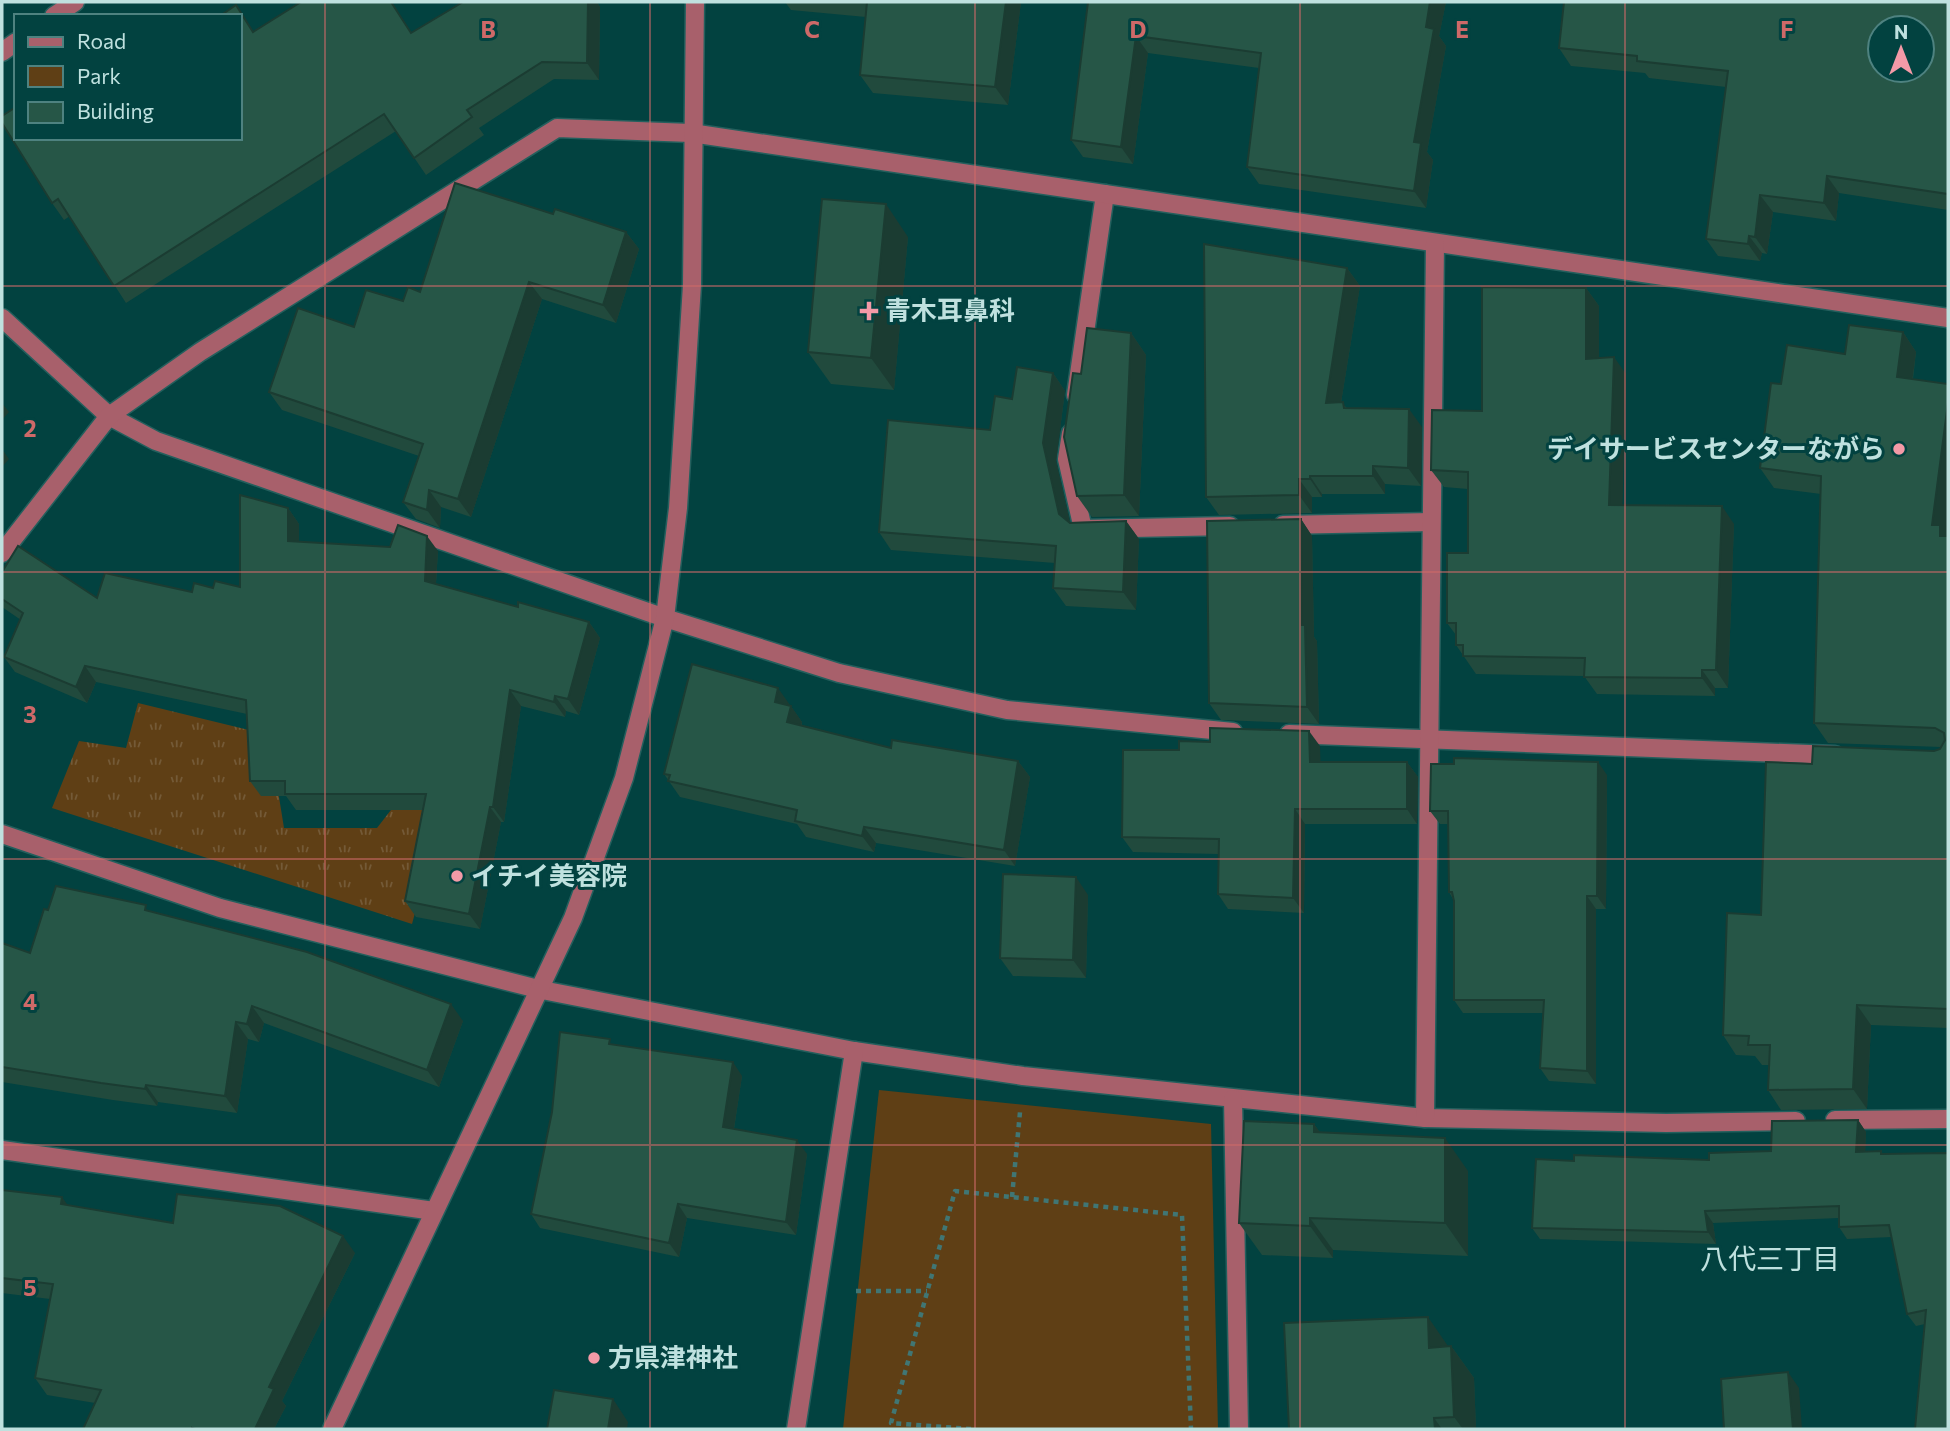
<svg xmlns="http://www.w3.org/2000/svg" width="1950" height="1431" viewBox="0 0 1950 1431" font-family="Commissioner,'Noto Sans JP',sans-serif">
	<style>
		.grass { fill: url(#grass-tufts) }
		.park { fill: #5f3f15 }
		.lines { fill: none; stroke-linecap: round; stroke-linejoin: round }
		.minor-casing { stroke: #245f5d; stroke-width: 21 }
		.path { stroke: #407674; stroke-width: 4.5; stroke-dasharray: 5 5; stroke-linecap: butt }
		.minor { stroke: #a8606b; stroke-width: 18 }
		.wall { fill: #214a3d }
		.shaded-wall { fill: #1b3c32 }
		.building { fill: #265647; stroke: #1b3c32; stroke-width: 2; fill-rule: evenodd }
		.grid { fill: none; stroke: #ce6968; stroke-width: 2; stroke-opacity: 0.55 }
		.poi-dot { fill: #f39aa7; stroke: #024240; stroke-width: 2.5 }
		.labels { text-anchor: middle; stroke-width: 6; stroke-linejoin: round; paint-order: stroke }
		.poi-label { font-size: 26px; font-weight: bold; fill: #bfe1df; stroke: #024240; text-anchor: start }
		.neighbourhood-label { font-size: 28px; fill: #bfe1df; stroke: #024240 }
		.grid-label { font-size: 23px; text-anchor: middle; font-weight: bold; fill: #ce6968; stroke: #024240; stroke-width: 6; stroke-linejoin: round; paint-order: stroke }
	</style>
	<defs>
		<pattern id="grass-tufts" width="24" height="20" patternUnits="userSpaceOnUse" patternTransform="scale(1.75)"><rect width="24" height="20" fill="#5f3f15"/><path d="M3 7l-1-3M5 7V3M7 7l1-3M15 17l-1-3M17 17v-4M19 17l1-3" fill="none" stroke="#745a37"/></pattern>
	</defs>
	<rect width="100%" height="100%" fill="#024240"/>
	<polygon class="grass" points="138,703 269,735 284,828 377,828 401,797 456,811 423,883 412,924 52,808 79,741 126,748"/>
	<polygon class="park" points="879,1090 1211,1124 1218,1429 843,1429"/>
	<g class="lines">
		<g class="minor-casing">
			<g id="minor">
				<polyline points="54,16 75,2"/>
				<polyline points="2,52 16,42"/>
				<polyline points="2,318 109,416 156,441 665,618 839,673 1007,710 1233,732"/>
				<polyline points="1076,395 1105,194"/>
				<polyline points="1071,433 1067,459 1083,529 1230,526"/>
				<polyline points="1283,525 1431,522"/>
				<polyline points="2,553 109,416 200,352 557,128 691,133 1948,318"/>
				<polyline points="1289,734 1835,755"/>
				<polyline points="2,834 220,908 542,990 854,1051 1023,1076 1425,1118 1666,1123 1796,1121"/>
				<polyline points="1233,1099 1239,1429"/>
				<polyline points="1425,1118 1435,244"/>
				<polyline points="1835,1120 1948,1119"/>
				<polyline points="2,1150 434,1211"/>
				<polyline points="332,1429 573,918 624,778 665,618 678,508 692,285 695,2"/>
				<polyline points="796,1429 854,1051"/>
			</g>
		</g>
		<g class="path">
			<polyline points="1012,1197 1020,1112"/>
			<polyline points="856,1291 927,1291"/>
			<polyline points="971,1429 891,1423 955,1191 1182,1215 1191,1429"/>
		</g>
		<use href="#minor" class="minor"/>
	</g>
	<g class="wall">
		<polygon points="463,2 597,2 600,7 599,80 554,79 479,128 484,135 426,175 396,131 126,303 70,216 64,220 52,203 254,32 412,33"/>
		<polygon points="785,2 1021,2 1008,105 873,93 860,75 866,17 791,10"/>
		<polygon points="1088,2 1446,2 1439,36 1446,46 1427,152 1433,160 1426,208 1259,184 1247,167 1259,68 1148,53 1133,164 1083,157 1071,140"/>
		<polygon points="1948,2 1948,210 1839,193 1836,221 1773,212 1767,254 1762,253 1760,261 1718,256 1706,239 1726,87 1649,78 1645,73 1571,66 1559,48"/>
		<polygon points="553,214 626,232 639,249 616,323 542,299 471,517 441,507 440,528 416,519 403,502 419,456 282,410 269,392 354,327 420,292"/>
		<polygon points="908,237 894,390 831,384 808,352"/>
		<polygon points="1347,268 1360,286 1341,403 1347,408 1422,427 1421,486 1385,484 1385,494 1322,494 1322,497 1312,497 1312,513 1219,515 1206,497"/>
		<polygon points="1586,288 1599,306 1599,358 1626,374 1622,505 1734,524 1728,688 1715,688 1715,696 1597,694 1584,676 1476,674 1456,645 1456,635 1447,623 1468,553 1468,489 1444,487 1431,470 1482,411"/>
		<polygon points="1903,332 1916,352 1913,379 1948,384 1948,527 1947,535 1948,536 1948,1028 1871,1025 1867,1109 1781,1110 1768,1090 1769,1065 1762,1065 1755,1056 1736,1055 1723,1035 1761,915 1812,764 1934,751 1940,749 1941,747 1828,743 1814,723 1821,494 1774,488 1760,468 1781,384 1845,354"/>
		<polygon points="1131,333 1146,355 1139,516 1092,517 1077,496 1081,374"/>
		<polygon points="1053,373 1065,391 1056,461 1070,522 1126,521 1139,539 1136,610 1066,606 1053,588 1055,563 891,550 879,532 990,430 1012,399"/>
		<polygon points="288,508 299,524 299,542 438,551 436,584 518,607 589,622 600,638 579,715 566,711 565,717 521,706 504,822 501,822 480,929 416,917 405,901 423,810 296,810 286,796 261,796 250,781 247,714 96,682 87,703 15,672 4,657 21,620 2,607 2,572 97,598 192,592 213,588 240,587"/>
		<polygon points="1301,519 1312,536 1314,637 1317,641 1319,724 1221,720 1209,703"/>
		<polygon points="790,705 802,722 802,725 891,748 1018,761 1030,777 1015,866 876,843 874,852 806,837 797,824 680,797 664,774"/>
		<polygon points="1320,746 1320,762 1407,762 1418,777 1417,824 1305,824 1304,913 1228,909 1218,894 1218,854 1133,852 1122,837 1179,750"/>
		<polygon points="1607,775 1606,909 1596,909 1596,1084 1549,1081 1540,1068 1543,1013 1463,1013 1454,1000 1454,901 1449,892 1448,824 1440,824 1430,811"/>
		<polygon points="1088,895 1086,978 1013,976 1000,958"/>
		<polygon points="48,910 151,912 463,1021 439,1087 264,1023 259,1042 248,1039 237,1113 158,1102 157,1106 113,1100 2,1082 2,943 30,953"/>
		<polygon points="614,1044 742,1076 734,1129 807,1154 796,1235 687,1218 679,1257 540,1228 531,1214"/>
		<polygon points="1858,1120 1866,1132 1865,1152 1881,1151 1883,1154 1948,1153 1925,1324 1916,1326 1907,1314 1892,1237 1847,1239 1839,1227 1839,1218 1713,1223 1716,1244 1540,1239 1532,1228 1574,1161 1709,1160 1771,1151"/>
		<polygon points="1314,1124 1320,1133 1468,1171 1468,1256 1333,1250 1333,1258 1262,1255 1239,1223"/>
		<polygon points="2,1190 68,1206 355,1253 282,1401 286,1406 274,1429 83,1429 95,1403 47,1395 35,1378 50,1299 2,1293"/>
		<polygon points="1448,1346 1451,1346 1474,1378 1476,1429 1289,1429"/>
	</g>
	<g class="shaded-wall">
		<polygon points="588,2 597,2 600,7 599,80 587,63"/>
		<polygon points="1006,2 1021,2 1008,105 995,87"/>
		<polygon points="1430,2 1446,2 1439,36 1446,46 1427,152 1433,160 1426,208 1414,191 1414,142 1426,27"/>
		<polygon points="1136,36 1148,53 1133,164 1121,147"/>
		<polygon points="1827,176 1839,193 1836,221 1824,203"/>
		<polygon points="1760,195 1773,212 1767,254 1755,237"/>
		<polygon points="886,204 908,237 894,390 871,358"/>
		<polygon points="626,232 639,249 616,323 603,305"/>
		<polygon points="1749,236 1762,253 1760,261 1748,244"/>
		<polygon points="1347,268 1360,286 1338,421 1326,403"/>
		<polygon points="529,282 542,299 471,517 458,499"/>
		<polygon points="1586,288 1599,306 1599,376 1586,359"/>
		<polygon points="1903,332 1916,352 1910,397 1897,377"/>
		<polygon points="1131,333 1146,355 1139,516 1124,495"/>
		<polygon points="1614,357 1626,374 1622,523 1609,505"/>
		<polygon points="1053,373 1065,391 1056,461 1072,532 1059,514 1043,443"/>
		<polygon points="2,403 9,412 2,420"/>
		<polygon points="1948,403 1948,527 1947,535 1948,536 1948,548 1932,525"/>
		<polygon points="1409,409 1422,427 1421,486 1408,468"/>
		<polygon points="2,449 9,459 2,467"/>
		<polygon points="1373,466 1385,484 1385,494 1373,476"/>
		<polygon points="1310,476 1322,494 1322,497 1310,479"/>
		<polygon points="1299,479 1312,497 1312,513 1299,495"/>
		<polygon points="429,490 441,507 440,528 427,510"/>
		<polygon points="1722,506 1734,524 1728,688 1716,670"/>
		<polygon points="288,508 299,524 299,557 288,541"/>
		<polygon points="1301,519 1312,536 1314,637 1317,641 1319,724 1307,707 1302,625"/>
		<polygon points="1126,521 1139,539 1136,610 1123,592"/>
		<polygon points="427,536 438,551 435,597 425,581"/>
		<polygon points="589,622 600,638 579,715 568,699"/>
		<polygon points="85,666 96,682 87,703 76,687"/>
		<polygon points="1702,670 1715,688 1715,696 1702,678"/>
		<polygon points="778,688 790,705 786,718 775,702"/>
		<polygon points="510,690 521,706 504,822 493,807"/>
		<polygon points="555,696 566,711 565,717 554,702"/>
		<polygon points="791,706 802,722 799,738 787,722"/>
		<polygon points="1309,731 1320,746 1321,777 1310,762"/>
		<polygon points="1018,761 1030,777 1015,866 1004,850"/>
		<polygon points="1407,762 1418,777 1417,824 1407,809"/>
		<polygon points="1598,762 1607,775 1606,909 1597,896"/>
		<polygon points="490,807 501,822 480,929 469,914"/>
		<polygon points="1295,809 1305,824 1304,913 1293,898"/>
		<polygon points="864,827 876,843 874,852 862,836"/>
		<polygon points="1076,877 1088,895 1086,978 1073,960"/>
		<polygon points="1587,896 1596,909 1596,1084 1587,1071"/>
		<polygon points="451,1004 463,1021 439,1087 427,1070"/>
		<polygon points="1857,1005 1871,1025 1867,1109 1853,1089"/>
		<polygon points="252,1006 264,1023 259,1042 247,1024"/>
		<polygon points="236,1022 248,1039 237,1113 225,1096"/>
		<polygon points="733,1062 742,1076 732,1141 723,1127"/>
		<polygon points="146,1085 158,1102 157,1106 145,1089"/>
		<polygon points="1858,1120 1866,1132 1865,1163 1856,1152"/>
		<polygon points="1314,1124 1337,1156 1314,1132"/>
		<polygon points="1445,1138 1468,1171 1468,1256 1445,1223"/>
		<polygon points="797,1140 807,1154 796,1235 786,1222"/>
		<polygon points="62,1197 74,1214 61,1204"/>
		<polygon points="678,1204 687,1218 679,1257 669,1243"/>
		<polygon points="1705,1211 1713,1223 1716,1244 1708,1232"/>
		<polygon points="1310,1218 1333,1250 1333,1258 1310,1226"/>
		<polygon points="343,1236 355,1253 282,1401 286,1406 274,1429 255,1429 269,1387"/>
		<polygon points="1428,1317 1450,1349 1429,1348"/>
		<polygon points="1451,1346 1474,1378 1476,1429 1463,1429 1454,1417"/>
		<polygon points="1788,1372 1799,1388 1802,1429 1793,1429"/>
		<polygon points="613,1399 628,1422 627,1429 608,1429"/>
		<polygon points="1434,1418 1442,1429 1435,1429"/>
	</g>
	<g class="building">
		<polygon points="301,2 391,2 411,33 463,2 588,2 587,63 542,62 467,110 472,117 414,158 384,114 114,286 58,199 52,203 2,123 2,116 16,107 16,138 240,138 240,16 220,16 236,5 253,32"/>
		<polygon points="867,2 1006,2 995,87 860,75"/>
		<polygon points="1088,2 1430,2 1426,27 1434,29 1414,142 1421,143 1414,191 1247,167 1261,53 1136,36 1121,147 1071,140"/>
		<path d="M1564,2H1948V194L1827,176L1824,203L1760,195L1755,237L1749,236L1748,244L1706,239L1728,71L1637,61V56L1559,48ZM1880,28H1922V70H1880Z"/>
		<polygon points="455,183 553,214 555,209 626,232 603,305 529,282 458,499 429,490 427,510 403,502 423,444 269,392 298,308 354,327 366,290 403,301 408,287 420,292"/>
		<polygon points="822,199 886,204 871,358 808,352"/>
		<polygon points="1204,244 1347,268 1326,403 1343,402 1344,408 1409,409 1408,468 1373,466 1373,476 1310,476 1310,479 1299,479 1299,495 1206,497"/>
		<polygon points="1482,287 1586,288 1586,359 1614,357 1609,505 1722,506 1716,670 1702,670 1702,678 1584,677 1585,658 1463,656 1463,645 1456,645 1456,623 1447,623 1447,553 1468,553 1468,472 1431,470 1432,410 1482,411"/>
		<polygon points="1849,325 1903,332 1897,377 1948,384 1948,403 1932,525 1940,525 1940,536 1948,536 1948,1009 1857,1005 1853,1089 1768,1090 1770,1045 1748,1045 1749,1036 1723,1035 1727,913 1761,915 1766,762 1812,764 1813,746 1934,751 1940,749 1945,740 1944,733 1935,728 1814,723 1821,476 1760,468 1771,383 1781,384 1787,345 1845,354"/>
		<polygon points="1087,328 1131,333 1124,495 1077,496 1064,437 1073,373 1081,374"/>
		<polygon points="1017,367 1053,373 1043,443 1059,514 1070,523 1126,521 1123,592 1053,588 1056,546 879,532 888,420 990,430 995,396 1012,399"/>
		<polygon points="240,495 288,508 288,541 390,547 398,525 427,536 425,581 518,607 518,602 589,622 568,699 555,696 554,702 510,690 493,807 490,807 469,914 405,901 426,794 285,794 285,781 250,781 246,700 85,666 76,687 4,657 23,613 2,599 2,572 18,546 97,598 105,573 192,592 194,583 213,588 215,581 240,587"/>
		<polygon points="1301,519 1302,625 1305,625 1307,707 1209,703 1207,521"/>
		<polygon points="692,664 778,688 775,702 791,706 787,722 891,748 892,740 1018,761 1004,850 864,827 862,836 795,821 797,810 668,781 670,775 664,774"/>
		<polygon points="1210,728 1309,731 1310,762 1407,762 1407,809 1295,809 1293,898 1218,894 1219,839 1122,837 1123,750 1179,750 1179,741 1210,742"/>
		<polygon points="1454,758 1598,762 1597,896 1587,896 1587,1071 1540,1068 1544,1000 1454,1000 1454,901 1452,892 1449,892 1448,811 1430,811 1431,764 1454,764"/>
		<polygon points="1003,874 1076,877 1073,960 1000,958"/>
		<polygon points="56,886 146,905 145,910 307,952 451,1004 427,1070 252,1006 247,1024 236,1022 225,1096 146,1085 145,1089 101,1083 2,1067 2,943 30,953 44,909 48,910"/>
		<polygon points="560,1032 610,1039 609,1044 733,1062 723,1127 797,1140 786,1222 678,1204 669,1243 531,1214 552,1112"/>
		<polygon points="1858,1120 1856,1152 1881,1151 1881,1154 1948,1153 1948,1429 1915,1429 1926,1310 1907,1314 1889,1225 1839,1227 1839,1206 1705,1211 1708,1232 1532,1228 1536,1159 1574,1161 1574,1155 1709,1160 1709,1153 1771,1151 1772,1121"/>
		<polygon points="1244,1121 1314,1124 1314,1132 1445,1138 1445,1223 1310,1218 1310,1226 1239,1223"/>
		<polygon points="2,1190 62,1197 61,1204 173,1223 177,1194 280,1206 343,1236 269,1387 274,1389 255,1429 195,1429 192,1428 192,1429 83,1429 101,1390 35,1378 53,1284 2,1278"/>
		<polygon points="1428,1317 1429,1348 1451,1346 1454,1417 1434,1418 1435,1429 1289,1429 1284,1323"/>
		<polygon points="1788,1372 1793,1429 1724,1429 1721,1379"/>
		<polygon points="554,1390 613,1399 608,1429 547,1429"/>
	</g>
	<path class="grid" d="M325,2V1429M650,2V1429M975,2V1429M1300,2V1429M1625,2V1429M2,286H1948M2,572H1948M2,859H1948M2,1145H1948"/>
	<g class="poi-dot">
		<path d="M865.5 300.5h7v7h7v7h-7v7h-7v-7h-7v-7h7z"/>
		<circle cx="1899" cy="449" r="7"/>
		<circle cx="457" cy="876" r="7"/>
		<circle cx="594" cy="1358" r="7"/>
	</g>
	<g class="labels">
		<g class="poi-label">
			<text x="885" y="320">青木耳鼻科</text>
			<text x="1885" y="458" text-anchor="end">デイサービスセンターながら</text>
			<text x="471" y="885">イチイ美容院</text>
			<text x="608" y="1367">方県津神社</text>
		</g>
		<g class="neighbourhood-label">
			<text x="1770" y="1269">八代三丁目</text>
		</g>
	</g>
	<g class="grid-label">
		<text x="488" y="38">B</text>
		<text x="812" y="38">C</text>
		<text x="1138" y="38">D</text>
		<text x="1462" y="38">E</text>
		<text x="1787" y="38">F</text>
		<text x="30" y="437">2</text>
		<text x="30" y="723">3</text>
		<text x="30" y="1010">4</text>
		<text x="30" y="1296">5</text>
	</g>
	<rect width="1950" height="1431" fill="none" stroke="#bfe1df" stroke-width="7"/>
	<rect x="14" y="14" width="228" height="126" fill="#024240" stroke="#4e8280" stroke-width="2"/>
	<rect x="28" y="37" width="35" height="10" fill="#a8606b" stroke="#4e8280" stroke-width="2"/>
	<text x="77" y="49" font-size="21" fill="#bfe1df">Road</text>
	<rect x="28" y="66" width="35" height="21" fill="#5f3f15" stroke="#4e8280" stroke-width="2"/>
	<text x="77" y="84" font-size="21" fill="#bfe1df">Park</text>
	<rect x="28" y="102" width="35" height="21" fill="#265647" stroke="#4e8280" stroke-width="2"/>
	<text x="77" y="119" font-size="21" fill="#bfe1df">Building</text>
	<g transform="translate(1901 49)"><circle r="33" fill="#024240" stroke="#4e8280" stroke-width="2"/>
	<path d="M0-5L12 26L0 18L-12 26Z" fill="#f39aa7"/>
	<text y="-10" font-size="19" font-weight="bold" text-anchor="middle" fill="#bfe1df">N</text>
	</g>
</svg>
